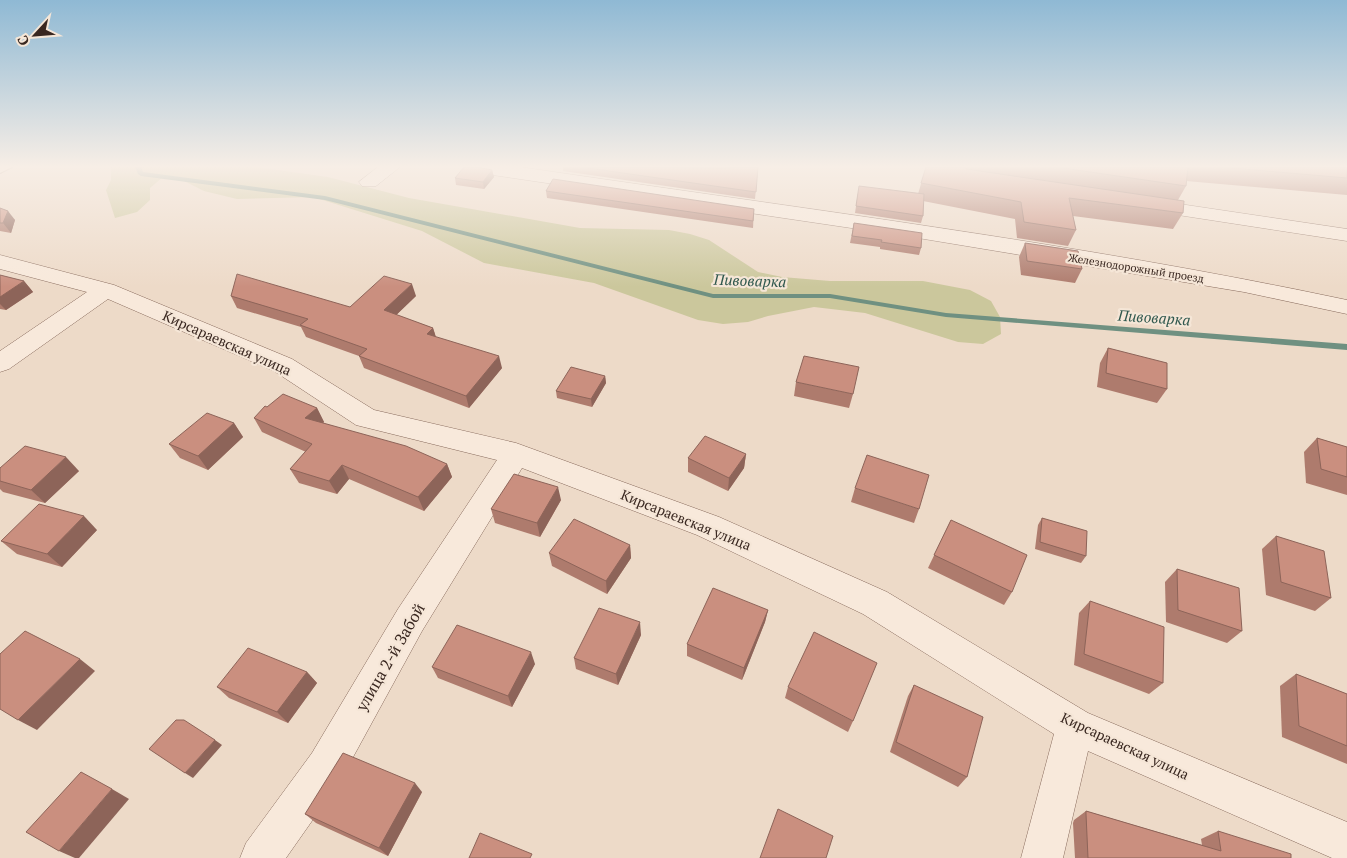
<svg xmlns="http://www.w3.org/2000/svg" width="1347" height="858" viewBox="0 0 1347 858" font-family="'PT Serif',serif">
	<style>
		.green { fill: #cbc79c }
		.lines { fill: none; stroke-linecap: round; stroke-linejoin: round }
		.stream { fill: #6f9081; fill-rule: evenodd }
		.service-casing { stroke: #886b5d; stroke-width: 2 }
		.minor-casing { stroke: #886b5d; stroke-width: 1 }
		.service { fill: #f8e9db; fill-rule: evenodd }
		.minor { fill: #f8e9db; fill-rule: evenodd }
		.wall { fill: #ae7b6d }
		.shaded-wall { fill: #8d6459 }
		.building { fill: #ca8f7f; stroke: #8d6459 }
		.labels { text-anchor: middle; stroke-width: 4.5; stroke-linejoin: round; paint-order: stroke }
		.far-street-label { font-size: 11px; fill: #392720; stroke: #f5e6d7 }
		.street-label { font-size: 14px; fill: #392720; stroke: #f5e6d7 }
		.water-label { font-size: 15px; font-style: italic; fill: #30584e; stroke: #f5e6d7 }
		.near-street-label { font-size: 16px; fill: #392720; stroke: #f5e6d7 }
	</style>
	<rect width="100%" height="100%" fill="#eddac8"/>
	<polygon class="green" points="111,167 256,167 328,177 409,198 580,228 669,230 690,234 709,240 758,272 782,277 830,281 923,281 970,290 991,301 1000,317 1001,334 983,344 958,342 865,313 814,307 768,316 748,322 723,324 698,320 594,283 484,263 422,231 313,197 237,199 204,191 180,179 163,177 150,188 150,200 137,212 115,218 106,190 111,180"/>
	<g class="lines">
		<polygon class="stream" points="135,167 141,167 143,172 325,196 713,294 830,294 946,313 1347,344 1347,350 946,317 830,298 713,298 325,200 141,176 138,174"/>
		<g class="service-casing">
			<polygon id="service" points="0,167 12,167 0,173"/>
		</g>
		<g class="minor-casing">
			<g id="minor">
				<polygon points="378,167 400,167 376,186 362,186 359,182"/>
				<path d="M470,167H520C796,208 1074,242 1347,300V314L1244,292L912,237L479,173L472,171Z"/>
				<polygon points="1146,199 1347,229 1347,241 1139,209 1136,205 1139,201"/>
				<polygon points="0,255 114,285 292,359 374,410 516,443 719,517 887,592 1088,713 1347,822 1347,858 1332,858 1088,751 1063,858 1021,858 1054,734 863,614 697,535 522,468 422,631 340,781 286,858 240,858 246,843 312,753 398,609 497,460 356,425 274,371 108,299 9,369 0,372 0,351 87,292 0,269"/>
			</g>
		</g>
		<use href="#service" class="service"/>
		<use href="#minor" class="minor"/>
	</g>
	<g class="wall">
		<polygon points="563,167 722,168 758,167 755,199 563,171"/>
		<polygon points="926,167 1347,167 1347,195 1186,181 1186,186 1178,200 1183,213 1173,229 1073,216 1076,230 1068,246 1017,238 1015,219 923,201 923,216 921,223 855,213 858,193 918,194"/>
		<polygon points="492,170 494,177 484,189 456,185 455,178"/>
		<polygon points="546,191 754,209 753,228 547,198"/>
		<polygon points="0,208 15,220 11,233 0,231"/>
		<polygon points="854,223 921,248 919,255 880,249 880,247 850,243"/>
		<polygon points="1025,243 1082,269 1075,283 1021,275 1019,257"/>
		<polygon points="0,275 24,281 33,292 6,310 0,309"/>
		<polygon points="231,296 350,307 416,296 396,315 433,328 436,337 502,368 469,408 364,368 359,356 306,337 301,327 237,308"/>
		<polygon points="1108,348 1167,389 1157,403 1097,387 1100,363"/>
		<polygon points="605,376 606,383 592,407 557,398 556,391"/>
		<polygon points="796,382 853,394 849,408 794,396"/>
		<polygon points="267,407 317,408 324,422 323,423 447,464 452,477 424,511 349,479 337,494 299,483 290,469 306,452 262,432 254,418"/>
		<polygon points="234,423 243,437 208,470 180,458 169,444"/>
		<polygon points="1317,438 1347,447 1347,495 1306,483 1304,452"/>
		<polygon points="746,454 744,468 728,491 688,472 688,458"/>
		<polygon points="0,468 79,471 45,503 3,492 0,489"/>
		<polygon points="855,488 919,509 914,523 851,502"/>
		<polygon points="561,500 540,537 495,523 491,509"/>
		<polygon points="1042,518 1086,556 1081,563 1035,549 1038,525"/>
		<polygon points="951,520 1012,592 1004,605 928,568"/>
		<polygon points="97,530 62,567 17,554 1,541"/>
		<polygon points="1276,536 1331,598 1315,611 1266,595 1262,549"/>
		<polygon points="630,545 631,558 607,594 552,566 549,553"/>
		<polygon points="1177,569 1242,631 1227,643 1166,622 1165,582"/>
		<polygon points="1090,601 1163,683 1149,694 1074,665 1079,613"/>
		<polygon points="768,610 765,622 742,680 687,656 687,644"/>
		<polygon points="641,635 618,685 576,669 574,658"/>
		<polygon points="535,664 512,707 438,678 432,667"/>
		<polygon points="307,672 317,683 288,723 229,698 217,687"/>
		<polygon points="1296,674 1347,694 1347,764 1282,737 1280,686"/>
		<polygon points="914,685 967,777 958,787 890,752 908,696"/>
		<polygon points="788,687 853,721 848,732 785,698"/>
		<polygon points="422,792 388,856 316,823 305,814"/>
		<polygon points="1086,811 1202,845 1201,839 1218,831 1291,858 1075,858 1073,823 1074,820"/>
	</g>
	<g class="shaded-wall">
		<polygon points="492,170 494,177 484,189 483,182"/>
		<polygon points="8,211 15,220 11,233 3,223"/>
		<polygon points="24,281 33,292 6,310 0,304 0,297"/>
		<polygon points="412,284 416,296 389,322 384,310"/>
		<polygon points="433,328 437,341 427,334"/>
		<polygon points="499,356 502,368 469,408 466,396"/>
		<polygon points="605,376 606,383 592,407 591,399"/>
		<polygon points="317,408 324,422 313,432 305,418"/>
		<polygon points="234,423 243,437 208,470 198,456"/>
		<polygon points="746,454 744,468 728,491 729,478"/>
		<polygon points="66,457 79,471 45,503 31,490"/>
		<polygon points="447,464 452,477 424,511 418,497"/>
		<polygon points="342,465 349,479 337,494 329,481"/>
		<polygon points="558,487 561,500 540,537 537,523"/>
		<polygon points="84,516 97,530 62,567 47,554"/>
		<polygon points="630,545 631,558 607,594 606,581"/>
		<polygon points="768,610 765,622 742,680 744,668"/>
		<polygon points="640,622 641,635 618,685 616,674"/>
		<polygon points="531,652 535,664 512,707 508,696"/>
		<polygon points="80,659 95,671 37,730 18,720"/>
		<polygon points="307,672 317,683 288,723 277,712"/>
		<polygon points="215,740 222,745 193,778 185,773"/>
		<polygon points="415,783 422,792 388,856 379,848"/>
		<polygon points="112,789 129,799 79,858 75,858 59,851"/>
	</g>
	<g class="building">
		<polygon points="464,167 477,167 492,170 483,182 455,178"/>
		<polygon points="581,167 722,168 758,167 756,192"/>
		<polygon points="926,167 964,167 966,169 1184,201 1183,213 1069,198 1076,230 1024,222 1021,202 921,183"/>
		<polygon points="1056,167 1188,167 1186,186"/>
		<polygon points="1220,167 1347,167 1347,178"/>
		<polygon points="553,179 754,209 753,221 546,191"/>
		<polygon points="859,186 924,194 923,216 856,206"/>
		<polygon points="0,208 8,211 3,223 0,223"/>
		<polygon points="854,223 922,233 921,248 881,242 882,240 852,236"/>
		<polygon points="1025,243 1078,251 1082,269 1027,261"/>
		<polygon points="237,274 350,307 384,276 412,284 384,310 433,328 427,334 499,356 466,396 359,356 367,349 300,325 308,319 231,296"/>
		<polygon points="0,275 24,281 0,297"/>
		<polygon points="1108,348 1167,363 1167,389 1106,373"/>
		<polygon points="804,356 859,367 853,394 796,382"/>
		<polygon points="571,367 605,376 591,399 556,391"/>
		<polygon points="283,394 317,408 305,418 406,446 447,464 418,497 342,465 329,481 290,469 312,444 254,418 265,406 267,407"/>
		<polygon points="207,413 234,423 198,456 169,444"/>
		<polygon points="705,436 746,454 729,478 688,458"/>
		<polygon points="1317,438 1347,447 1347,477 1321,469"/>
		<polygon points="25,446 66,457 31,490 0,481 0,468"/>
		<polygon points="867,455 929,475 919,509 855,488"/>
		<polygon points="514,474 558,487 537,523 491,509"/>
		<polygon points="39,504 84,516 47,554 1,541"/>
		<polygon points="1042,518 1087,531 1086,556 1040,542"/>
		<polygon points="574,519 630,545 606,581 549,553"/>
		<polygon points="951,520 1027,555 1012,592 934,555"/>
		<polygon points="1276,536 1324,551 1331,598 1281,582"/>
		<polygon points="1177,569 1239,588 1242,631 1178,610"/>
		<polygon points="713,588 768,610 744,668 687,644"/>
		<polygon points="1090,601 1164,627 1163,683 1084,654"/>
		<polygon points="599,608 640,622 616,674 574,658"/>
		<polygon points="457,625 531,652 508,696 432,667"/>
		<polygon points="25,631 80,659 18,720 0,709 0,654"/>
		<polygon points="814,632 877,663 853,721 788,687"/>
		<polygon points="248,648 307,672 277,712 217,687"/>
		<polygon points="1296,674 1347,694 1347,746 1299,726"/>
		<polygon points="914,685 983,717 967,777 896,742"/>
		<polygon points="176,720 184,720 215,740 185,773 149,749"/>
		<polygon points="343,753 415,783 379,848 305,814"/>
		<polygon points="81,772 112,789 59,851 26,832"/>
		<polygon points="778,809 833,836 826,858 760,858"/>
		<polygon points="1086,811 1221,851 1218,831 1291,854 1291,858 1088,858 1086,814"/>
		<polygon points="480,833 532,854 530,858 469,858"/>
	</g>
	<linearGradient id="sky" x2="0" y2="1"><stop stop-color="#8fb9d4"/><stop offset="0.58" stop-color="#f7eee6"/><stop offset="1" stop-color="#f7eee6" stop-opacity="0"/></linearGradient>
	<rect width="1347" height="287" fill="url(#sky)"/>
	<g class="labels">
		<g class="far-street-label">
			<text transform="translate(1136 268) rotate(9)" y="4">Железнодорожный проезд</text>
		</g>
		<g class="street-label">
			<text transform="translate(227 343) rotate(24)" y="5">Кирсараевская улица</text>
			<text transform="translate(686 520) rotate(22)" y="5">Кирсараевская улица</text>
			<text transform="translate(1125 746) rotate(25)" y="5">Кирсараевская улица</text>
		</g>
		<g class="water-label">
			<text transform="translate(750 281) rotate(2)" y="5">Пивоварка</text>
			<text transform="translate(1154 318) rotate(4)" y="5">Пивоварка</text>
		</g>
		<g class="near-street-label">
			<text transform="translate(390 657) rotate(-60)" y="6">улица 2-й Забой</text>
		</g>
	</g>
	<g transform="translate(35 35) rotate(244)" stroke="#f5e6d7" stroke-width="4" paint-order="stroke">
	<path d="M0-4L9 19L0 12L-9 19Z" fill="#392720"/>
	<text y="-8" font-size="14" font-weight="bold" text-anchor="middle" fill="#392720">С</text>
	</g>
</svg>
